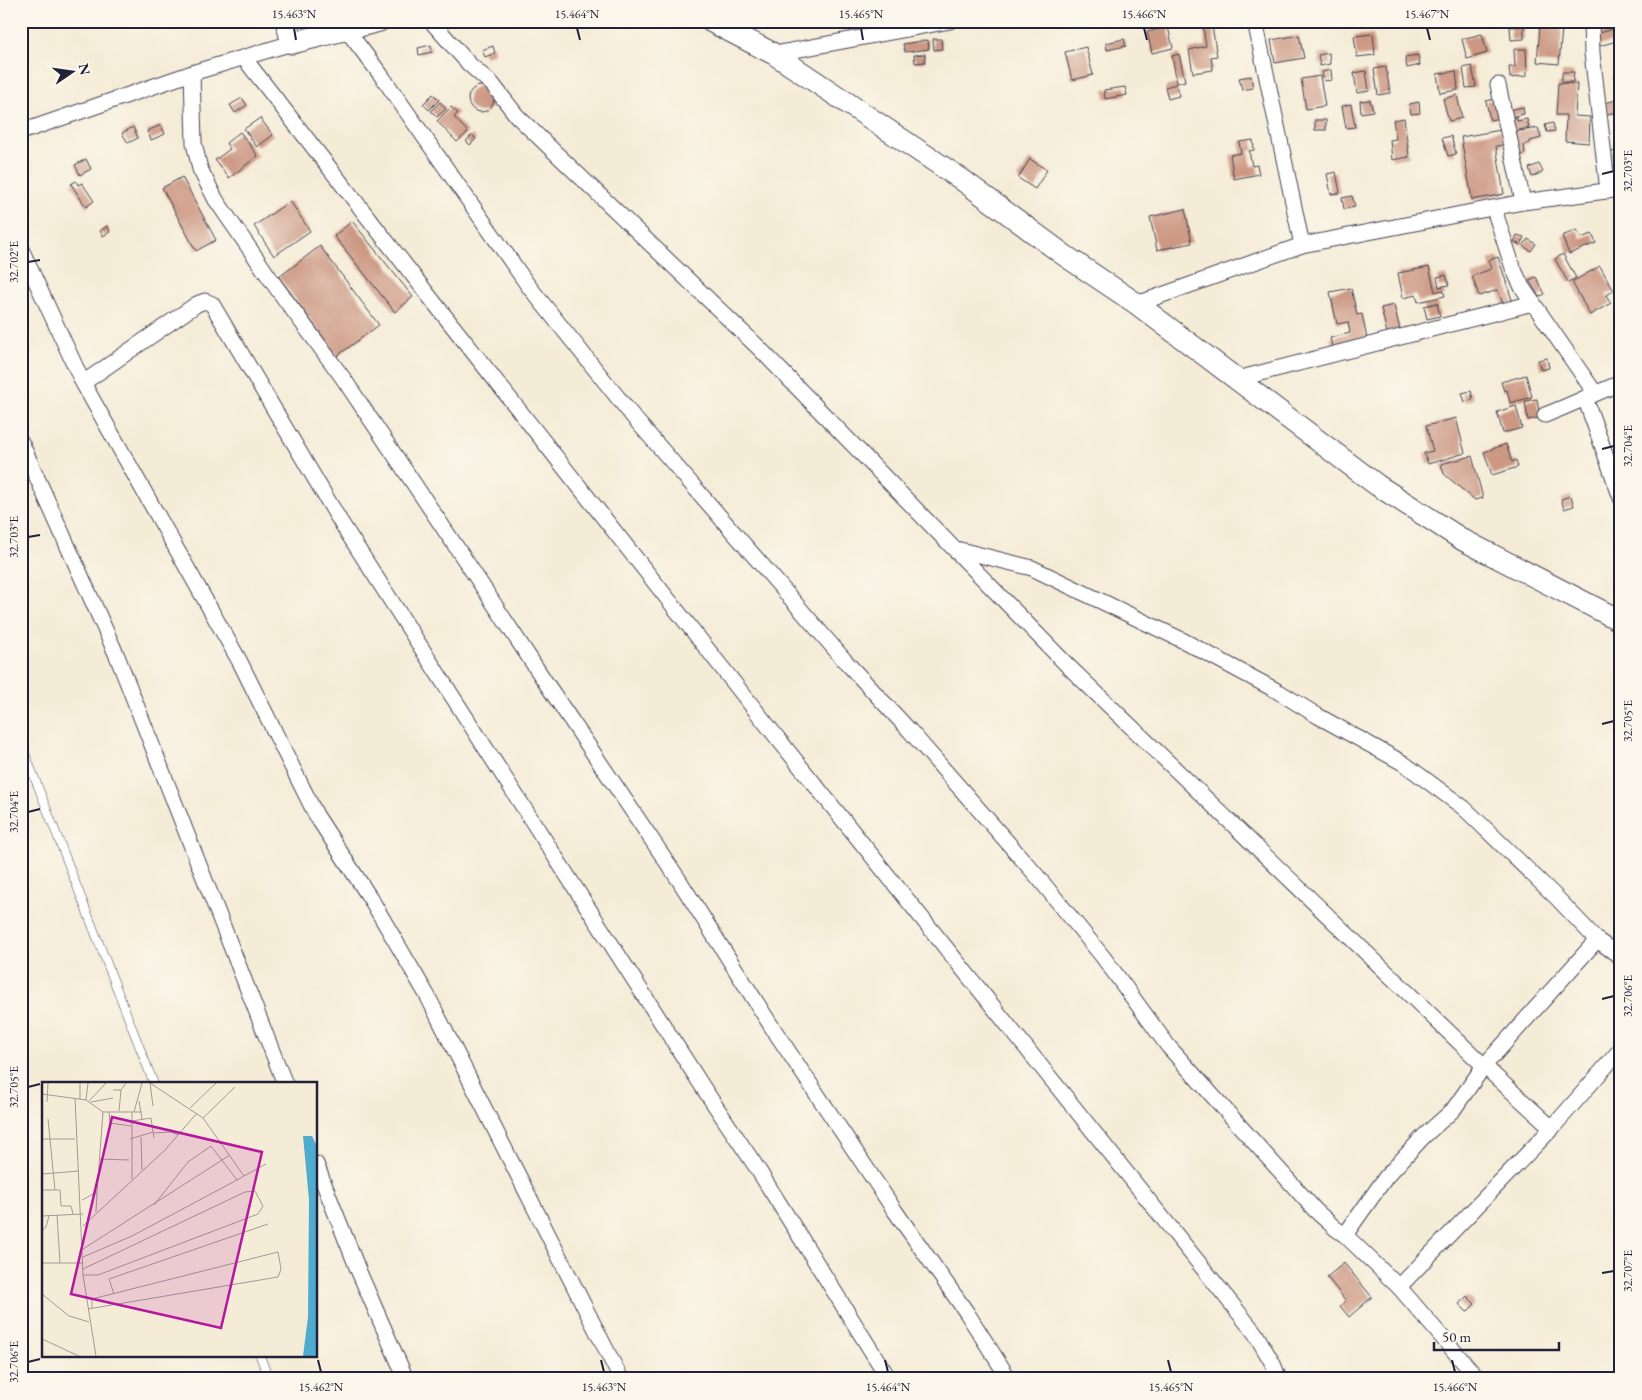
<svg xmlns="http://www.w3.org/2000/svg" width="1642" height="1400" viewBox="0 0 1642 1400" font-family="'EB Garamond',serif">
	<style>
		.building { fill: #cc9883 }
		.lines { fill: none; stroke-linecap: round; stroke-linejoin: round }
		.lane-casing { stroke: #424052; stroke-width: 9 }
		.street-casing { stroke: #424052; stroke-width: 17 }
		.secondary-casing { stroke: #424052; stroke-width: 23 }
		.lane { stroke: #fff; stroke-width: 8 }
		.street { stroke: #fff; stroke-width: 15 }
		.secondary { stroke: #fff; stroke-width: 21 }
		.ticks { fill: none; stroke: #22223b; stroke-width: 2 }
		.inset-road { fill: none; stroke: #a19b99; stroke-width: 1 }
		.view { fill: #b5179e; fill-opacity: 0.15; stroke: #b5179e; stroke-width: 2.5 }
		.inset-edge { fill: none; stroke: #22223b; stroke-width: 2.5 }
		.neatline { fill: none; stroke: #22223b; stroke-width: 2 }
		.ticks-label { font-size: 12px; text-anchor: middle; fill: #22223b }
	</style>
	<rect width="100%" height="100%" fill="#fbf7ec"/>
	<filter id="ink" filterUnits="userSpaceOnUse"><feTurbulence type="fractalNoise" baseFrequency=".02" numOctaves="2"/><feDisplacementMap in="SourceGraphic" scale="10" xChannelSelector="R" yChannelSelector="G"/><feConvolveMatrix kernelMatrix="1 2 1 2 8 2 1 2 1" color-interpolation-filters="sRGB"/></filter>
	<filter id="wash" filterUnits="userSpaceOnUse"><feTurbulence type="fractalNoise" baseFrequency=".0096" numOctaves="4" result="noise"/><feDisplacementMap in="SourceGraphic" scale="20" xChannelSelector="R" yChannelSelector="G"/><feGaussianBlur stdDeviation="1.12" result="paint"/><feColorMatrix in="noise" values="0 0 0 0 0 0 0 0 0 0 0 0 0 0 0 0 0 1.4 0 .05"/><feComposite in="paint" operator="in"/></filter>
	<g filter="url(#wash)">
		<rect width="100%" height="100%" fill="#f5ecd7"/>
		<g id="blocks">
			<g class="building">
				<polygon points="872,21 874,29 865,32 863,23"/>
				<polygon points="893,21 895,28 879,32 877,22"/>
				<polygon points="1601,21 1613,21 1614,24 1602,27"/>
				<polygon points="1212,26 1217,56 1211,57 1213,70 1193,73 1189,50 1206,46 1203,28"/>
				<polygon points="1524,26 1524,39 1511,40 1510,27"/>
				<polygon points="1540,26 1562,28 1559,64 1537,62"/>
				<polygon points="1168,27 1173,48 1152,53 1147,32"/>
				<polygon points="1613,29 1617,41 1599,46 1596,34"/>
				<polygon points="1373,34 1375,55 1357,57 1354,36"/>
				<polygon points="1482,34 1487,53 1467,59 1462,39"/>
				<polygon points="1299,35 1304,58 1275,63 1271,40"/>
				<polygon points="933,39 941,39 942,49 934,50"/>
				<polygon points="1124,39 1126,46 1107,50 1106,43"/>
				<polygon points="928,40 929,49 905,52 903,44"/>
				<polygon points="431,45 432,52 419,55 418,48"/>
				<polygon points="493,46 495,53 485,57 482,50"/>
				<polygon points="1086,47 1093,75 1072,80 1065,52"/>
				<polygon points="1514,49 1526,49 1527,76 1510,78 1509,67 1515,67"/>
				<polygon points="1329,53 1330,64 1320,66 1318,55"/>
				<polygon points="925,54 925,62 915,63 914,55"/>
				<polygon points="1179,54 1185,81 1177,83 1172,56"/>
				<polygon points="1418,55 1420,65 1407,68 1405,57"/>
				<polygon points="1472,66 1476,87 1466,88 1463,68"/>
				<polygon points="1386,67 1390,93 1378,95 1374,69"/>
				<polygon points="1331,70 1332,80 1324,81 1322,72"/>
				<polygon points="1366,71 1369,91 1357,93 1354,73"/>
				<polygon points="1456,71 1458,90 1440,93 1437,74"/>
				<polygon points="1562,72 1574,72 1573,82 1562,82"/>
				<polygon points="1621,75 1621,85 1616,86 1614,77"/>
				<polygon points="1251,76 1253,88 1242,90 1239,78"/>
				<polygon points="1320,76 1325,106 1306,109 1301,79"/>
				<polygon points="1558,83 1577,84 1575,116 1590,117 1589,143 1565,141 1566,115 1556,115"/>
				<polygon points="1176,84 1179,96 1168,99 1165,87"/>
				<circle cx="481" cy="99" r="13"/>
				<polygon points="1125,87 1127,95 1105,99 1104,90"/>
				<polygon points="433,94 439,100 429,110 423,104"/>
				<polygon points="1457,95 1462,118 1449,121 1443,99"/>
				<polygon points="242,98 247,105 235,113 230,105"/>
				<polygon points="1495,99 1499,118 1490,120 1486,101"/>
				<polygon points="1370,100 1373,111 1361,113 1360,101"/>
				<polygon points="1616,100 1618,112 1607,114 1605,103"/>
				<polygon points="440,102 446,109 437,117 431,111"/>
				<polygon points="1419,102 1420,113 1411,114 1409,104"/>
				<polygon points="1351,104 1355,127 1346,128 1342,106"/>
				<polygon points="451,107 458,113 454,117 468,132 457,142 437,121"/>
				<polygon points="1523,107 1524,114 1510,117 1509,110"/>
				<polygon points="1517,117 1517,121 1527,119 1529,128 1513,131 1510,118"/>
				<polygon points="260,118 273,135 257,147 244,129"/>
				<polygon points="1404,118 1409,157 1392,160 1390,140 1396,139 1393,120"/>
				<rect x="1315" y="120" width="11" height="10"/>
				<polygon points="1553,123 1555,131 1547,132 1545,125"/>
				<polygon points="161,125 165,134 151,140 147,131"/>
				<polygon points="133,127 138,138 128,143 122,133"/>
				<polygon points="1538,128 1541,138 1530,141 1530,143 1524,145 1525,154 1518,155 1514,132"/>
				<polygon points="1501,130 1504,145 1496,146 1504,194 1472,200 1461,137"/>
				<polygon points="240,132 258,156 229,178 215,160 230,149 226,143"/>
				<polygon points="472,135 476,139 470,145 466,141"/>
				<polygon points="1451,136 1456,154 1448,156 1442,138"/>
				<polygon points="1253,140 1254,150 1249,151 1252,166 1257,165 1259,174 1234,179 1230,155 1241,153 1239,142"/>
				<polygon points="1620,151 1621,173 1614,174 1611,152"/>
				<polygon points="86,159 91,169 80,175 75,165"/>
				<polygon points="1030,159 1047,170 1035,189 1018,178"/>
				<polygon points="1539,164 1543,172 1532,177 1529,168"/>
				<polygon points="1336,172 1340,193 1331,194 1327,174"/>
				<polygon points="182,177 216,240 196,251 162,188"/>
				<polygon points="76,181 78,185 82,183 94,201 86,207 71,184"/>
				<polygon points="1352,196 1355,207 1344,209 1342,198"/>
				<polygon points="290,201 310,231 274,256 254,226"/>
				<polygon points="1185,209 1192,243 1157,250 1150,217"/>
				<polygon points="352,221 413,297 395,312 334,236"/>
				<polygon points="107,226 110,232 103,236 100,231"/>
				<polygon points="1577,230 1581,238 1592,234 1596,243 1569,254 1562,236"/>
				<polygon points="1517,235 1524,237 1521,245 1514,242"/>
				<polygon points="1528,239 1536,244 1531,251 1523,246"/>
				<polygon points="320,246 379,325 337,356 279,277"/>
				<polygon points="1563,254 1576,278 1568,282 1555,259"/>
				<polygon points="1498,257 1513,303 1504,307 1498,290 1479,296 1472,276 1491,269 1488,260"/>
				<polygon points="1600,266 1614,291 1606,295 1611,303 1590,315 1572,282"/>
				<polygon points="1429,267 1435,292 1443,290 1445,296 1418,302 1416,295 1403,298 1398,273"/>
				<polygon points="1446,275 1449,285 1439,287 1437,277"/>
				<polygon points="1536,277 1545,294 1539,297 1529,280"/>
				<polygon points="1351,288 1357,315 1362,314 1367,339 1332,347 1330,338 1350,333 1348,322 1337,324 1330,292"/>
				<polygon points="1437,303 1440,316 1427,319 1424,306"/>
				<polygon points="1394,305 1400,330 1387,333 1381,308"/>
				<polygon points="1547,358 1549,368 1541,370 1538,360"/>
				<polygon points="1526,375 1532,397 1510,403 1507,390 1504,391 1501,382"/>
				<polygon points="1471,391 1473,399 1465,402 1462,393"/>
				<polygon points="1537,399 1540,418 1528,420 1525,401"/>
				<polygon points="1516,406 1522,428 1503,433 1497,412"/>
				<polygon points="1456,418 1465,453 1428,464 1424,453 1433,451 1426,426"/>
				<polygon points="1506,444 1512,462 1516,460 1518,467 1492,475 1484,452"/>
				<polygon points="1472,456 1483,498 1475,500 1444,474 1441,464"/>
				<polygon points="1571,496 1574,506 1564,509 1561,499"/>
				<polygon points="1344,1263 1372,1297 1349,1317 1340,1306 1346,1301 1327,1277"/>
				<polygon points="1467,1296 1475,1304 1467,1312 1459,1304"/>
			</g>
		</g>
	</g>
	<g filter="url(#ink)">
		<use href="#blocks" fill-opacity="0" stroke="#424052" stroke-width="1"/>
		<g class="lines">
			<g class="lane-casing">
				<g id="lane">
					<polyline points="21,743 154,1084"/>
					<polyline points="260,1356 269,1379"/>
				</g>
			</g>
			<g class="street-casing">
				<g id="street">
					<polyline points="431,21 469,64 493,85 517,116 758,347 1068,666 1484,1066 1552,1128"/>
					<polyline points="1255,21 1302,245"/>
					<polyline points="1591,21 1592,53 1608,191"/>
					<polyline points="346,29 381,75 527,284 635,419 847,663 910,731 1037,876 1103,957 1168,1046 1315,1210 1336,1229 1345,1235"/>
					<polyline points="774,54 950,21"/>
					<polyline points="244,58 436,305 775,735 1255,1333 1273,1364 1279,1379"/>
					<polyline points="192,73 194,143 200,169 216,200 276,287 343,378 471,569 550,689 679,880 770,1024 895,1211 967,1313 1009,1379"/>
					<polyline points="1498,85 1523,202"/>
					<polyline points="21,132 192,73 292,43"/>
					<polyline points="1494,209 1513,268 1522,287 1595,393"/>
					<polyline points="21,249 83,383 240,662 316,815 372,901 427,995 621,1379"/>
					<polyline points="1137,304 1302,245 1523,202 1621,189"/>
					<polyline points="1237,379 1533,303"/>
					<polyline points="83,383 197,304 205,301 212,304 340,521 706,1092 757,1168 889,1379"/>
					<polyline points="1585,398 1621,498"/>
					<path d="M1545,415C1571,405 1595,393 1621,383"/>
					<polyline points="21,442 117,656 285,1084"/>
					<polyline points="956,549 1032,568 1184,641 1279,692 1318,716 1403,763 1464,808 1557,898 1597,940 1484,1066 1453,1110 1424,1136 1386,1177 1345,1235 1399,1287 1552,1128 1621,1049"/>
					<polyline points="1597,940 1621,957"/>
					<polyline points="316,1164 359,1272 406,1379"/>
					<polyline points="1399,1287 1478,1379"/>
				</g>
			</g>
			<g class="secondary-casing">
				<g id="secondary">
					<polyline points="286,21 292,43 379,21"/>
					<polyline points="710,21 774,54 961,179 1064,255 1137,304 1377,485 1463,540 1621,621"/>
				</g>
			</g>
			<use href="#lane" class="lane"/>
			<use href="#street" class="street"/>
			<use href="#secondary" class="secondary"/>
		</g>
	</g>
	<path class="ticks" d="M294,28L296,40M577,28L580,40M861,28L863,40M1144,28L1147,40M1427,28L1430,40M1602,174L1614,171M28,262L40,260M1602,449L1614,446M28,537L40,535M1602,724L1614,721M28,812L40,809M1602,999L1614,996M28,1087L40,1084M1602,1273L1614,1271M318,1360L321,1372M601,1360L604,1372M885,1360L888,1372M1168,1360L1171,1372M1452,1360L1455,1372M28,1362L40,1359"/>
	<g transform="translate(42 1082)">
		<rect width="275" height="275" fill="#f5ecd7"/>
		<path d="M261,54H270L275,64V274H261L266,235L267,118Z" fill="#50acce"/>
		<path class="inset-road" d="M38,1V17M108,1L161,36L202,94L195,98L169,64L146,80L112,123M108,1L111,24M71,8H79L84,1M0,12L44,18L61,30H100M33,16L41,193L54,274M44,18L46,1M47,19L64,1M97,19L100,37M5,20L6,1M49,20L71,16M148,26L174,1M77,29L79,8M67,30L68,41L89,44M90,30V97M92,30L100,1M161,36L193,5M6,37L13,108M90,39L109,36L112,56M111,51L129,50L136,53M99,55L100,88M0,57H33M88,57L111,50M57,77L87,78M0,92L37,89M202,94L224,82M0,108H18L19,124H29L31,132M40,118L55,110L61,30M54,130L55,110M15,133L18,181M0,134L41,132M41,144L123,68L155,31M0,148L4,145L7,134M41,167L188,73M41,175L90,154L195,98M0,181H41M41,187L203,110L213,109L221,124L216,132L56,193H41M0,212L27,234L47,240M72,212L67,197L226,142M46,227L236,195L239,187L236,170L50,217V226M0,257L37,274"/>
		<path class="view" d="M70,35L220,70L179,246L29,212Z"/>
		<rect width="275" height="275" class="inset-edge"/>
	</g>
	<rect width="1642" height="1400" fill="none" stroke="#fbf7ec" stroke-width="55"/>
	<g transform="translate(72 72) rotate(77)" stroke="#fbf7ec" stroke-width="4" paint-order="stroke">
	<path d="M0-4L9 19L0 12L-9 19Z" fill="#22223b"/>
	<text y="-8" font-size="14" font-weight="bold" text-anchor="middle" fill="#22223b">N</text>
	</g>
	<path d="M1434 1342v8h125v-8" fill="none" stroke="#22223b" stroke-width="2.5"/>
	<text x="1442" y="1342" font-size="15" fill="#22223b" stroke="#fbf7ec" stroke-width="4" paint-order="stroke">50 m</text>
	<rect x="28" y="28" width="1586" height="1344" class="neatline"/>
	<g class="ticks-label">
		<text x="294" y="18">15.463°N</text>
		<text x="577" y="18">15.464°N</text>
		<text x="861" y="18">15.465°N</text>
		<text x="1144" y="18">15.466°N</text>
		<text x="1427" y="18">15.467°N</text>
		<text transform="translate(1628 171) rotate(-90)" y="4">32.703°E</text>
		<text transform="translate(14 262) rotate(-90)" y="4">32.702°E</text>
		<text transform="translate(1628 446) rotate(-90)" y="4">32.704°E</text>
		<text transform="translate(14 537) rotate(-90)" y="4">32.703°E</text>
		<text transform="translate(1628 721) rotate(-90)" y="4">32.705°E</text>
		<text transform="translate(14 812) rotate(-90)" y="4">32.704°E</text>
		<text transform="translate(1628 996) rotate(-90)" y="4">32.706°E</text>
		<text transform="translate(14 1087) rotate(-90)" y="4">32.705°E</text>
		<text transform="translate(1628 1271) rotate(-90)" y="4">32.707°E</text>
		<text transform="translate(14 1362) rotate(-90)" y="4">32.706°E</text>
		<text x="321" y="1391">15.462°N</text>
		<text x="604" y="1391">15.463°N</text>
		<text x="888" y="1391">15.464°N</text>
		<text x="1171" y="1391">15.465°N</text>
		<text x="1455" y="1391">15.466°N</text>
	</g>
</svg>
